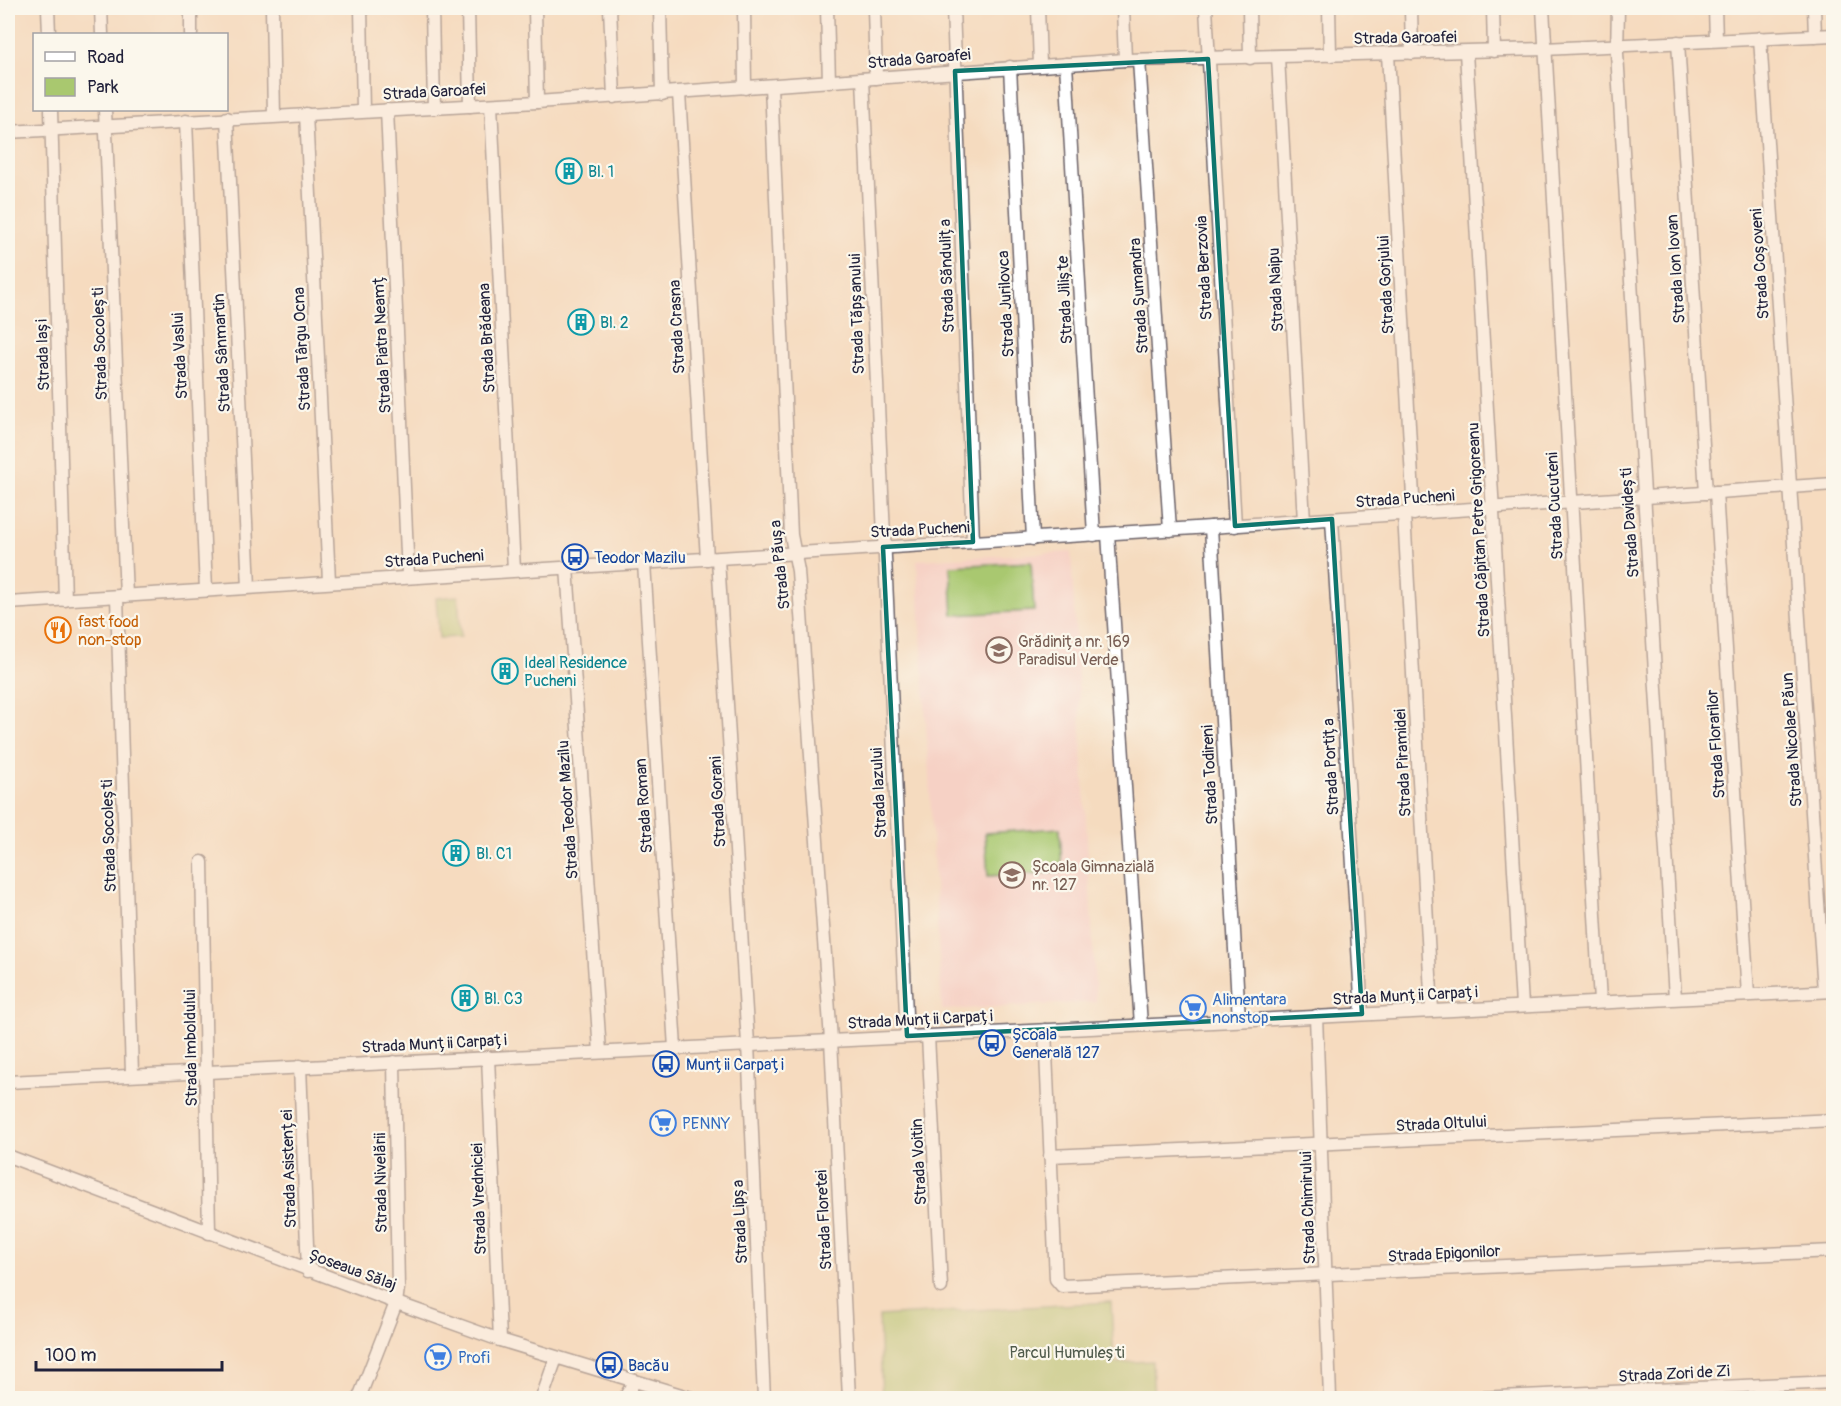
<svg xmlns="http://www.w3.org/2000/svg" width="1841" height="1406" viewBox="0 0 1841 1406" font-family="Pangolin,sans-serif">
	<style>
		.built { fill: #f6d1c5 }
		.green { fill: #a9c86f; stroke: #667555; stroke-width: 1.5 }
		.lines { fill: none; stroke-linecap: round; stroke-linejoin: round }
		.minor-casing { stroke: #6c6369; stroke-width: 15 }
		.minor { stroke: #fff; stroke-width: 12 }
		.marked { fill: none; stroke: #0f766e; stroke-width: 4.5; stroke-linejoin: round }
		.labels { text-anchor: middle; stroke-width: 4.5; stroke-linejoin: round; paint-order: stroke }
		.street-label { font-size: 16px; fill: #22223b; stroke: #fbf7ec }
		.culture-label { font-size: 16px; fill: #0d838f; stroke: #fbf7ec; text-anchor: start }
		.transit-label { font-size: 16px; fill: #164399; stroke: #fbf7ec; text-anchor: start }
		.food-label { font-size: 16px; fill: #c56008; stroke: #fbf7ec; text-anchor: start }
		.education-label { font-size: 16px; fill: #785e54; stroke: #fbf7ec; text-anchor: start }
		.shop-label { font-size: 16px; fill: #366cbe; stroke: #fbf7ec; text-anchor: start }
		.park-label { font-size: 16px; fill: #515c4d; stroke: #fbf7ec }
	</style>
	<rect width="100%" height="100%" fill="#fbf7ec"/>
	<filter id="ink" filterUnits="userSpaceOnUse"><feTurbulence type="fractalNoise" baseFrequency=".0167" numOctaves="2"/><feDisplacementMap in="SourceGraphic" scale="12" xChannelSelector="R" yChannelSelector="G"/><feConvolveMatrix kernelMatrix="1 2 1 2 8 2 1 2 1" color-interpolation-filters="sRGB"/></filter>
	<filter id="wash" filterUnits="userSpaceOnUse"><feTurbulence type="fractalNoise" baseFrequency=".008" numOctaves="4" result="noise"/><feDisplacementMap in="SourceGraphic" scale="24" xChannelSelector="R" yChannelSelector="G"/><feGaussianBlur stdDeviation="1.35" result="paint"/><feColorMatrix in="noise" values="0 0 0 0 0 0 0 0 0 0 0 0 0 0 0 0 0 1.4 0 .05"/><feComposite in="paint" operator="in"/></filter>
	<g filter="url(#wash)">
		<rect width="100%" height="100%" fill="#f5dbbf"/>
		<polygon class="built" points="1071,552 1096,1002 942,1010 917,560"/>
		<g class="green">
			<polygon points="1031,562 1034,611 953,615 950,566"/>
			<polygon points="458,596 461,637 439,638 436,598"/>
			<polygon points="1060,828 1062,872 988,876 985,833"/>
			<polygon points="1111,1302 1114,1363 1152,1361 1154,1398 882,1398 879,1316"/>
		</g>
	</g>
	<g filter="url(#ink)">
		<g class="lines">
			<g class="minor-casing">
				<g id="minor">
					<polyline points="48,8 49,34"/>
					<polyline points="101,8 102,34"/>
					<polyline points="191,8 191,34"/>
					<polyline points="272,8 274,116"/>
					<polyline points="361,8 363,111"/>
					<polyline points="432,8 434,108"/>
					<polyline points="468,8 470,106"/>
					<polyline points="535,8 537,102"/>
					<polyline points="610,8 614,97"/>
					<polyline points="660,8 662,94"/>
					<polyline points="744,8 745,88"/>
					<polyline points="827,8 829,82"/>
					<polyline points="874,8 876,78"/>
					<polyline points="953,8 973,542"/>
					<polyline points="1038,8 1040,65"/>
					<polyline points="1123,8 1125,60"/>
					<polyline points="1206,8 1235,526"/>
					<polyline points="1249,8 1250,58"/>
					<polyline points="1329,8 1330,55"/>
					<polyline points="1411,8 1412,53"/>
					<polyline points="1493,8 1494,51"/>
					<polyline points="1543,8 1600,1002"/>
					<polyline points="1618,8 1617,53 1675,998"/>
					<polyline points="1715,8 1716,40"/>
					<polyline points="1814,8 1815,36"/>
					<polyline points="1760,38 1824,991"/>
					<polyline points="1678,42 1706,493"/>
					<polyline points="1466,52 1522,1006"/>
					<polyline points="1388,54 1414,514"/>
					<polyline points="1278,57 1304,521"/>
					<polyline points="1139,60 1170,530"/>
					<polyline points="1066,64 1094,535"/>
					<polyline points="1010,67 1033,539"/>
					<polyline points="863,79 907,1036"/>
					<polyline points="771,86 791,535 798,571 831,1040 849,1398"/>
					<polyline points="679,93 707,559"/>
					<polyline points="491,105 514,570"/>
					<polyline points="51,110 65,600"/>
					<polyline points="105,110 126,596"/>
					<polyline points="387,110 408,576"/>
					<polyline points="306,114 329,581"/>
					<polyline points="227,118 249,587"/>
					<polyline points="186,121 206,590"/>
					<polyline points="8,132 537,102 1125,60 1544,49 1834,35"/>
					<polyline points="1716,492 1748,995"/>
					<polyline points="1404,514 1432,1010"/>
					<polyline points="1332,519 1362,1014"/>
					<polyline points="1211,527 1239,1020"/>
					<polyline points="1108,534 1141,1025"/>
					<polyline points="718,559 748,1044 764,1398"/>
					<polyline points="644,563 675,1048"/>
					<polyline points="567,567 600,1052"/>
					<polyline points="117,597 132,1073"/>
					<polyline points="8,603 1211,527 1834,484"/>
					<polyline points="202,862 209,1233"/>
					<polyline points="1316,1016 1330,1398"/>
					<polyline points="1045,1030 1056,1279 1062,1286 1834,1251"/>
					<polyline points="928,1036 941,1287"/>
					<polyline points="488,1057 500,1340"/>
					<polyline points="300,1066 308,1271"/>
					<polyline points="8,1082 1834,991"/>
					<polyline points="8,1156 405,1306 500,1340 691,1398"/>
					<polyline points="1050,1156 1834,1120"/>
					<polyline points="359,1398 396,1303 398,1288 394,1062"/>
					<polyline points="542,1398 556,1358"/>
					<polyline points="625,1398 634,1382"/>
					<polyline points="1479,1398 1834,1382"/>
				</g>
			</g>
			<use href="#minor" class="minor"/>
		</g>
	</g>
	<path d="M0 0H1841V1406H0ZM1208,59L1235,526L1332,519L1362,1014L907,1036L883,547L973,542L955,71Z" fill="#f5dbbf" fill-opacity=".55" fill-rule="evenodd"/>
	<path class="marked" d="M1208,59L1235,526L1332,519L1362,1014L907,1036L883,547L973,542L955,71Z"/>
	<defs>
		<g id="building-ring" transform="scale(1.35)"><circle r="9.5" fill="#fbf7ec" stroke="#0f9aa8" stroke-width="1.5"/><path d="M-4-6H4V6H1V3H-1V6H-4ZM-2.5-4.3h1.7v1.8h-1.7ZM.8-4.3h1.7v1.8H.8ZM-2.5-1h1.7V.8h-1.7ZM.8-1h1.7V.8H.8Z" fill="#0f9aa8"/></g>
		<g id="bus-ring" transform="scale(1.35)"><circle r="9.5" fill="#fbf7ec" stroke="#1a4fb4" stroke-width="1.5"/><path d="M-5-6H5V4H4V6H2V4H-2V6H-4V4H-5ZM-3.5-4V0h7V-4ZM-3.5 1.2v1.5H-2V1.2ZM2 1.2v1.5H3.5V1.2Z" fill="#1a4fb4"/></g>
		<g id="restaurant-ring" transform="scale(1.35)"><circle r="9.5" fill="#fbf7ec" stroke="#e8710a" stroke-width="1.5"/><path d="M-5-6h1v4h1v-4h1v4h1v-4h1v5L-1.5 .5V6h-2V.5L-5-1ZM5-6V6H3V1.5H1.5Q1.5-4 5-6Z" fill="#e8710a"/></g>
		<g id="school-ring" transform="scale(1.35)"><circle r="9.5" fill="#fbf7ec" stroke="#8d6e63" stroke-width="1.5"/><path d="M0-5L7-2L0 1L-7-2ZM-4 1L0 2.5L4 1V4Q0 6-4 4Z" fill="#8d6e63"/></g>
		<g id="supermarket-ring" transform="scale(1.35)"><circle r="9.5" fill="#fbf7ec" stroke="#3f7fe0" stroke-width="1.5"/><path d="M-6-5.5h2.5l.6 2H6L4.5 2H-2.5L-4.4-4H-6ZM-1.5 3.2a1.3 1.3 0 1 0 .1 0ZM3 3.2a1.3 1.3 0 1 0 .1 0Z" fill="#3f7fe0"/></g>
	</defs>
	<g fill-rule="evenodd">
		<use href="#building-ring" x="569" y="171"/>
		<use href="#building-ring" x="581" y="322"/>
		<use href="#bus-ring" x="575" y="557"/>
		<use href="#restaurant-ring" x="58" y="630"/>
		<use href="#school-ring" x="999" y="650"/>
		<use href="#building-ring" x="505" y="671"/>
		<use href="#building-ring" x="456" y="853"/>
		<use href="#school-ring" x="1012" y="875"/>
		<use href="#building-ring" x="465" y="998"/>
		<use href="#supermarket-ring" x="1193" y="1008"/>
		<use href="#bus-ring" x="992" y="1043"/>
		<use href="#bus-ring" x="666" y="1064"/>
		<use href="#supermarket-ring" x="663" y="1123"/>
		<use href="#supermarket-ring" x="438" y="1357"/>
		<use href="#bus-ring" x="609" y="1365"/>
	</g>
	<g class="labels">
		<g class="street-label">
			<text transform="translate(1405 37) rotate(-1)" y="6">Strada Garoafei</text>
			<text transform="translate(919 58) rotate(-5)" y="6">Strada Garoafei</text>
			<text transform="translate(434 91) rotate(-3)" y="6">Strada Garoafei</text>
			<text transform="translate(1759 264) rotate(-94)" y="6">Strada Coșoveni</text>
			<text transform="translate(1203 268) rotate(-93)" y="6">Strada Berzovia</text>
			<text transform="translate(1675 269) rotate(-94)" y="6">Strada Ion Iovan</text>
			<text transform="translate(946 276) rotate(-92)" y="6">Strada Săndulița</text>
			<text transform="translate(1385 285) rotate(-93)" y="6">Strada Gorjului</text>
			<text transform="translate(1275 290) rotate(-93)" y="6">Strada Naipu</text>
			<text transform="translate(1138 296) rotate(-94)" y="6">Strada Șumandra</text>
			<text transform="translate(1064 300) rotate(-93)" y="6">Strada Jiliște</text>
			<text transform="translate(1005 304) rotate(-93)" y="6">Strada Jurilovca</text>
			<text transform="translate(856 314) rotate(-92)" y="6">Strada Tăpșanului</text>
			<text transform="translate(676 327) rotate(-93)" y="6">Strada Crasna</text>
			<text transform="translate(486 338) rotate(-93)" y="6">Strada Brădeana</text>
			<text transform="translate(99 344) rotate(-92)" y="6">Strada Socolești</text>
			<text transform="translate(381 344) rotate(-93)" y="6">Strada Piatra Neamț</text>
			<text transform="translate(301 349) rotate(-93)" y="6">Strada Târgu Ocna</text>
			<text transform="translate(221 353) rotate(-93)" y="6">Strada Sânmartin</text>
			<text transform="translate(42 355) rotate(-92)" y="6">Strada Iași</text>
			<text transform="translate(179 356) rotate(-93)" y="6">Strada Vaslui</text>
			<text transform="translate(1405 498) rotate(-4)" y="6">Strada Pucheni</text>
			<text transform="translate(1554 506) rotate(-93)" y="6">Strada Cucuteni</text>
			<text transform="translate(1629 523) rotate(-94)" y="6">Strada Davidești</text>
			<text transform="translate(920 529) rotate(-3)" y="6">Strada Pucheni</text>
			<text transform="translate(1478 530) rotate(-93)" y="6">Strada Căpitan Petre Grigoreanu</text>
			<text transform="translate(434 558) rotate(-4)" y="6">Strada Pucheni</text>
			<text transform="translate(779 565) rotate(-96)" y="6">Strada Păușa</text>
			<text transform="translate(1791 740) rotate(-94)" y="6">Strada Nicolae Păun</text>
			<text transform="translate(1715 744) rotate(-94)" y="6">Strada Florarilor</text>
			<text transform="translate(1402 763) rotate(-93)" y="6">Strada Piramidei</text>
			<text transform="translate(1330 767) rotate(-93)" y="6">Strada Portița</text>
			<text transform="translate(1209 775) rotate(-93)" y="6">Strada Todireni</text>
			<text transform="translate(878 793) rotate(-93)" y="6">Strada Iazului</text>
			<text transform="translate(717 802) rotate(-93)" y="6">Strada Gorani</text>
			<text transform="translate(643 806) rotate(-94)" y="6">Strada Roman</text>
			<text transform="translate(567 810) rotate(-94)" y="6">Strada Teodor Mazilu</text>
			<text transform="translate(108 836) rotate(-92)" y="6">Strada Socolești</text>
			<text transform="translate(1405 995) rotate(-3)" y="6">Strada Munții Carpați</text>
			<text transform="translate(920 1019) rotate(-3)" y="6">Strada Munții Carpați</text>
			<text transform="translate(434 1043) rotate(-3)" y="6">Strada Munții Carpați</text>
			<text transform="translate(190 1048) rotate(-91)" y="6">Strada Imboldului</text>
			<text transform="translate(1441 1123) rotate(-3)" y="6">Strada Oltului</text>
			<text transform="translate(918 1162) rotate(-93)" y="6">Strada Voitin</text>
			<text transform="translate(288 1169) rotate(-92)" y="6">Strada Asistenței</text>
			<text transform="translate(380 1183) rotate(-91)" y="6">Strada Nivelării</text>
			<text transform="translate(478 1199) rotate(-92)" y="6">Strada Vredniciei</text>
			<text transform="translate(1307 1208) rotate(-92)" y="6">Strada Chimirului</text>
			<text transform="translate(823 1220) rotate(-93)" y="6">Strada Floretei</text>
			<text transform="translate(739 1222) rotate(-93)" y="6">Strada Lipșa</text>
			<text transform="translate(1444 1253) rotate(-3)" y="6">Strada Epigonilor</text>
			<text transform="translate(353 1269) rotate(20)" y="6">Șoseaua Sălaj</text>
			<text transform="translate(1674 1373) rotate(-3)" y="6">Strada Zori de Zi</text>
		</g>
		<g class="culture-label">
			<text x="588" y="177">Bl. 1</text>
			<text x="600" y="328">Bl. 2</text>
			<text x="524" y="668">Ideal Residence<tspan x="524" dy="18">Pucheni</tspan></text>
			<text x="476" y="859">Bl. C1</text>
			<text x="484" y="1004">Bl. C3</text>
		</g>
		<g class="transit-label">
			<text x="594" y="563">Teodor Mazilu</text>
			<text x="1012" y="1040">Școala<tspan x="1012" dy="18">Generală 127</tspan></text>
			<text x="686" y="1070">Munții Carpați</text>
			<text x="628" y="1371">Bacău</text>
		</g>
		<g class="food-label">
			<text x="78" y="627">fast food<tspan x="78" dy="18">non-stop</tspan></text>
		</g>
		<g class="education-label">
			<text x="1018" y="647">Grădinița nr. 169<tspan x="1018" dy="18">Paradisul Verde</tspan></text>
			<text x="1032" y="872">Școala Gimnazială<tspan x="1032" dy="18">nr. 127</tspan></text>
		</g>
		<g class="shop-label">
			<text x="1212" y="1005">Alimentara<tspan x="1212" dy="18">nonstop</tspan></text>
			<text x="682" y="1129">PENNY</text>
			<text x="458" y="1363">Profi</text>
		</g>
		<g class="park-label">
			<text x="1067" y="1358">Parcul Humulești</text>
		</g>
	</g>
	<rect width="1841" height="1406" fill="none" stroke="#fbf7ec" stroke-width="30"/>
	<rect x="33" y="33" width="195" height="78" fill="#fbf7ec" stroke="#a4a2a5" stroke-width="1.5"/>
	<rect x="45" y="52" width="30" height="9" fill="#ffffff" stroke="#a4a2a5" stroke-width="1.5"/>
	<text x="87" y="63" font-size="18" fill="#22223b">Road</text>
	<rect x="45" y="78" width="30" height="18" fill="#a9c86f" stroke="#a4a2a5" stroke-width="1.5"/>
	<text x="87" y="93" font-size="18" fill="#22223b">Park</text>
	<path d="M36 1361v9h186v-9" fill="none" stroke="#22223b" stroke-width="3"/>
	<text x="45" y="1361" font-size="18" fill="#22223b" stroke="#fbf7ec" stroke-width="4.5" paint-order="stroke">100 m</text>
</svg>
